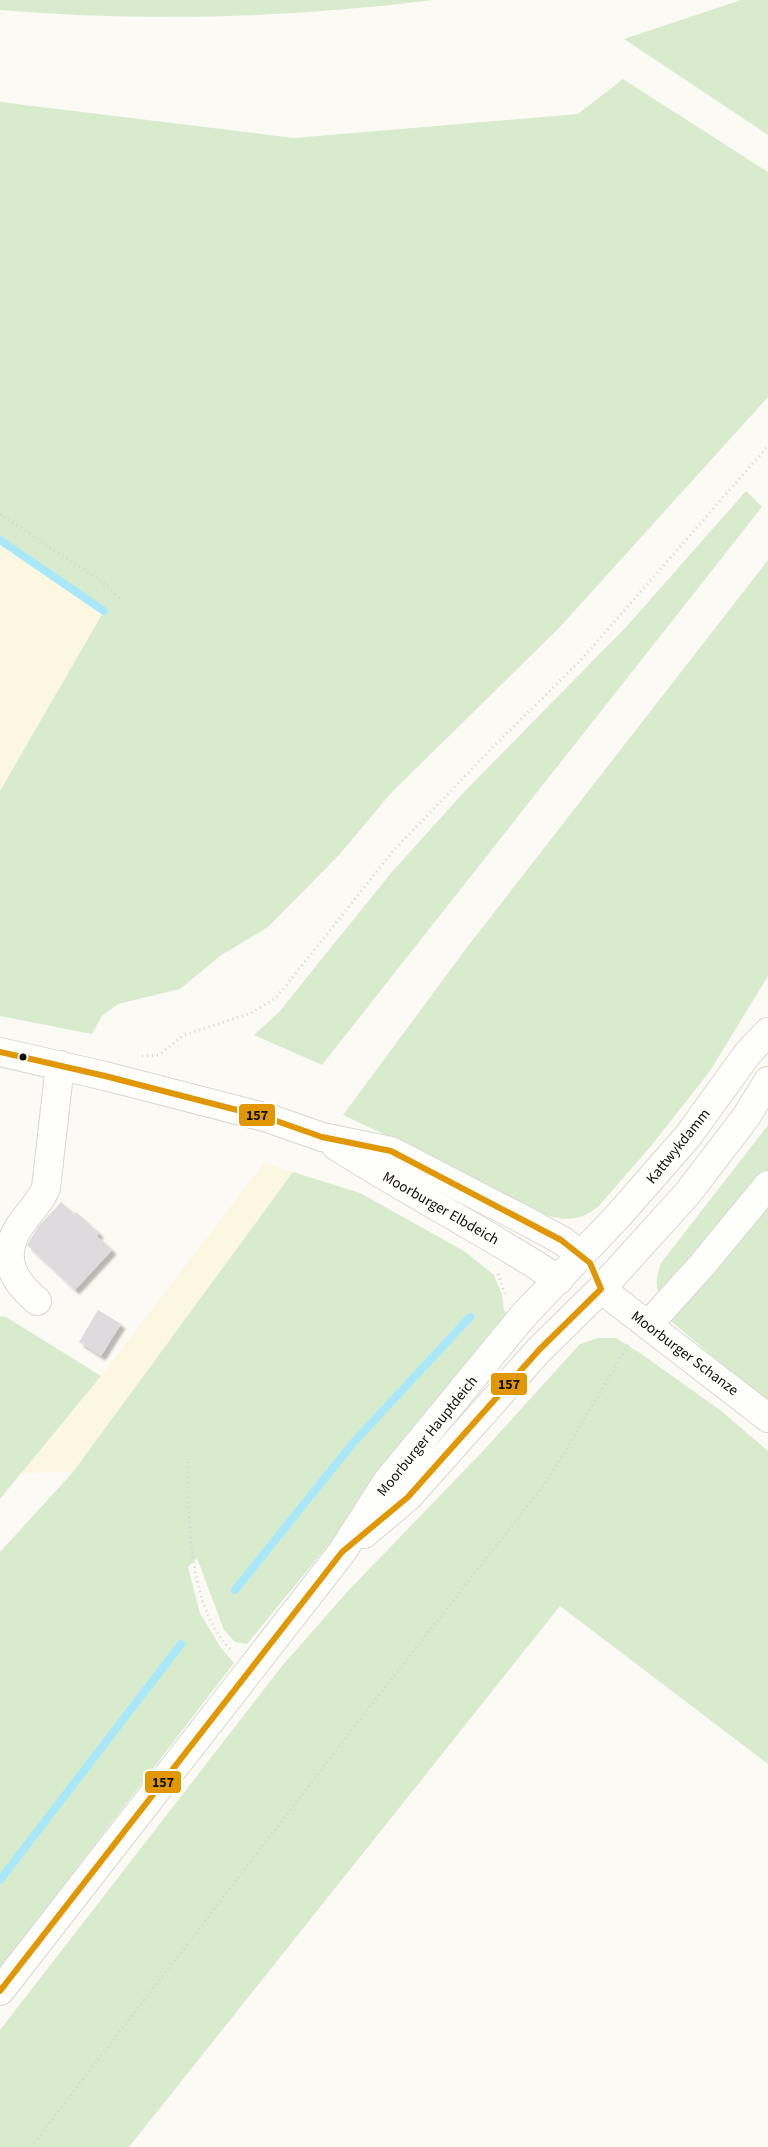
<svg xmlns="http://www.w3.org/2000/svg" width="768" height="2147" viewBox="0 0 768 2147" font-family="'Source Sans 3',sans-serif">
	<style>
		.built { fill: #fcf7e1 }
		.green { fill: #d8eccd }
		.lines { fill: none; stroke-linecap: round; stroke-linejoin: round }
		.stream { stroke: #a8e8fa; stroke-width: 8 }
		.building { fill: #dddbdd; filter: url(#shadow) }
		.minor-casing { stroke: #d9d7d0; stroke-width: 30 }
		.major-casing { stroke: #d9d7d0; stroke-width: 30 }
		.path { stroke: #d5d5d3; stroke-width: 3; stroke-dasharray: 1 4; stroke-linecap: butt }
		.minor { stroke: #fefefd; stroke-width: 28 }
		.major { stroke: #fefefd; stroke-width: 28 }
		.bus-1-casing { stroke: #fff; stroke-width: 10 }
		.bus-1 { stroke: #e09701; stroke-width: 6 }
		.bus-dot { fill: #131108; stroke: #fff; stroke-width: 2 }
		.labels { text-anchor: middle; stroke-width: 4; stroke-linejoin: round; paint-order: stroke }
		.street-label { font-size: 15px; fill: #131108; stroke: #fff }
		.line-badge { stroke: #fff; stroke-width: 2 }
		.pale-badge-label { font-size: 14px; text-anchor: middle; font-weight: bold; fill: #111 }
	</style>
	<defs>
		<filter id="shadow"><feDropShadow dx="4.5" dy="4.5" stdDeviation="1" flood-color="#0004"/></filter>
	</defs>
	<rect width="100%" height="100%" fill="#fbfaf4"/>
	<g class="built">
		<polygon points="0,540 104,611 0,791"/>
		<polygon points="264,1163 293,1172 73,1472 21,1473 101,1376"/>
	</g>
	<g class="green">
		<path d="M0,0H433C288,18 146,22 0,10Z"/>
		<polygon points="741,0 768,0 768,135 624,39"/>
		<polygon points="623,79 768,172 768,397 559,628 391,793 339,855 268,927 220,956 180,989 118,1004 102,1016 92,1034 0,1016 0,791 104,611 0,540 0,102 294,138 578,114"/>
		<polygon points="746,491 762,507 322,1065 254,1035 279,1012 391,873 464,792 627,626"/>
		<path d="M768,560V976L710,1071L651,1146L598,1207C586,1216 574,1221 559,1218C531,1214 498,1191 473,1178C431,1156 387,1136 343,1115L468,946Z"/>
		<path d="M768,1125V1172L659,1295C655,1283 657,1275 661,1263Z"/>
		<polygon points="293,1172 360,1193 464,1251 494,1275 502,1295 504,1310 509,1316 360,1506 247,1644 235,1642 224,1630 197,1558 188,1567 200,1613 221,1648 234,1663 0,1968 0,1552 73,1472"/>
		<polygon points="768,1198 768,1403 672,1322 668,1316"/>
		<polygon points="0,1316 6,1317 101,1376 0,1499"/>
		<polygon points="598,1338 616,1338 640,1353 720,1410 768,1451 768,1764 560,1606 129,2147 0,2147 0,2030 282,1666 347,1592 482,1452 580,1344"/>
	</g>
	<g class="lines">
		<g class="stream">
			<polyline points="0,540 104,611"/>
			<polyline points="235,1590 353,1443 470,1317"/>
			<polyline points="0,1880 181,1644"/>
		</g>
	</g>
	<g class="building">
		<polygon points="61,1202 74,1214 76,1212 99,1233 97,1236 112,1250 75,1290 27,1245 38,1227"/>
		<polygon points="98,1310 121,1324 101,1356 79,1342"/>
	</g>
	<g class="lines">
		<g class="minor-casing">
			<g id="minor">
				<polyline points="0,1052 105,1076 268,1118 322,1137 391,1151 526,1221 561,1240 582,1255"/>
				<path d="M336,1146C409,1193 487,1232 559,1280"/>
				<polyline points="601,1289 768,1418"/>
				<path d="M37,1301C12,1280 0,1257 19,1227C28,1213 40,1203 46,1188L60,1065"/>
				<polyline points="648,1325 703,1264 768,1185"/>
			</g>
		</g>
		<g class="major-casing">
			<g id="major">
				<polyline points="364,1534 408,1497 539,1350 601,1289 687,1194 746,1117 768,1081"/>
				<polyline points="0,1991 342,1552 386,1483 523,1316 618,1216 688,1136 748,1053 768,1032"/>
			</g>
		</g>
		<g class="path">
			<polyline points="0,514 102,582 121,599"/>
			<polyline points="142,1056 159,1055 184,1035 251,1013 276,998 394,850 494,746 581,660 768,446"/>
			<polyline points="498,1274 506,1296"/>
			<path d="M187,1462C190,1521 187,1607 232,1651"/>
			<polyline points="31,2147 361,1718 547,1481 629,1344"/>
		</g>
		<use href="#minor" class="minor"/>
		<use href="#major" class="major"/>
		<g class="bus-1-casing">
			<polyline id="bus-1" points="0,1052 105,1076 268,1118 322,1137 391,1151 561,1240 590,1263 601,1289 539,1350 408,1497 342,1552 0,1991"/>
		</g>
		<use href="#bus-1" class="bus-1"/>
	</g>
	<circle class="bus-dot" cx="23" cy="1057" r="4.5"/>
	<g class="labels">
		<g class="street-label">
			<text transform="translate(678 1146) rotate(-51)" y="5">Kattwykdamm</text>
			<text transform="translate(441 1208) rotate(30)" y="5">Moorburger Elbdeich</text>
			<text transform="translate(685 1353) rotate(37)" y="5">Moorburger Schanze</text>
			<text transform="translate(427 1436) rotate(-51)" y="5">Moorburger Hauptdeich</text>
		</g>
	</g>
	<g class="line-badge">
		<rect x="238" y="1103" width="38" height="24" rx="5" fill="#e09701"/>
		<rect x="490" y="1372" width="38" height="24" rx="5" fill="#e09701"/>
		<rect x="144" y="1770" width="38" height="24" rx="5" fill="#e09701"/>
	</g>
	<g class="pale-badge-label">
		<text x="257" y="1120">157</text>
		<text x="509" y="1389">157</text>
		<text x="163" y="1787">157</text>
	</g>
</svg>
